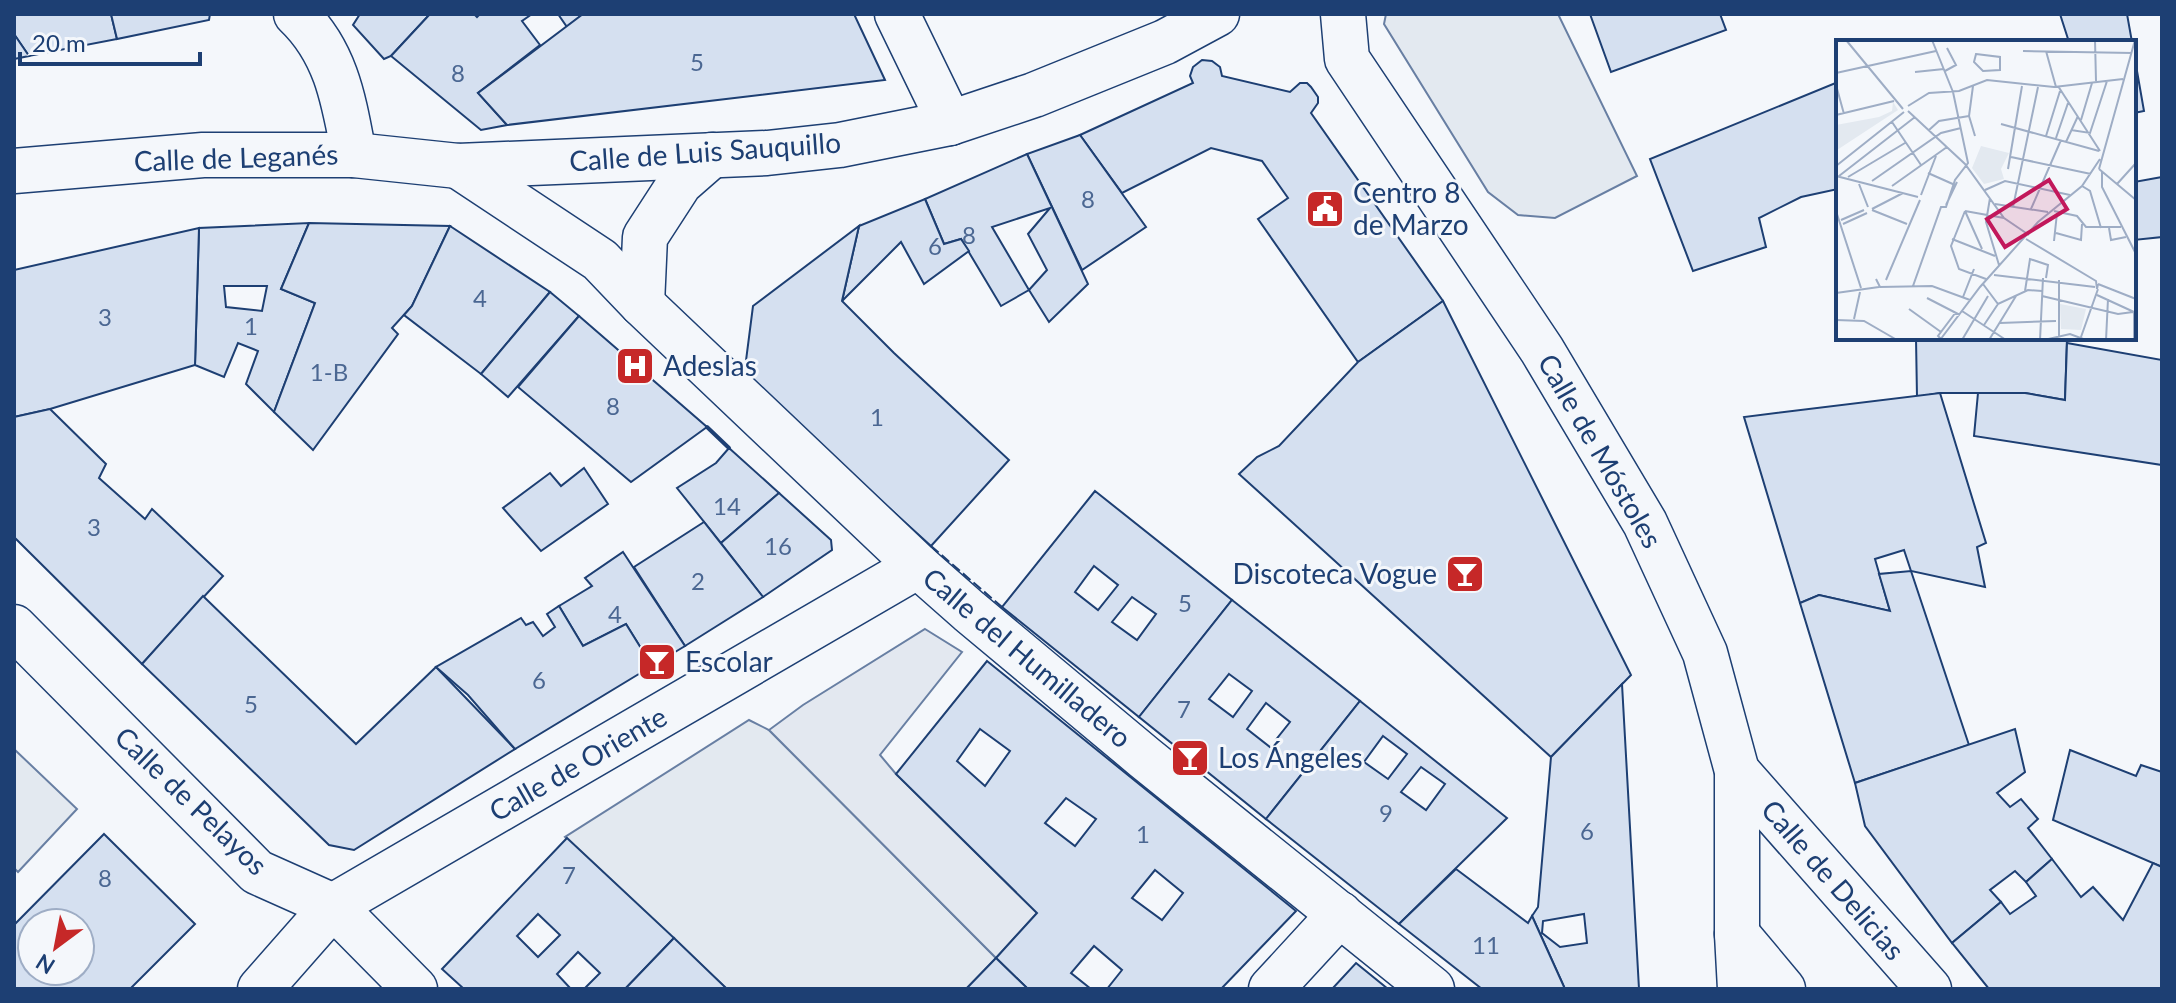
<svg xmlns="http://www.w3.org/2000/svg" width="2176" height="1003" viewBox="0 0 2176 1003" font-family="Lato,sans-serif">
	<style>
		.green { fill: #e3e9f0; stroke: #687fa3; stroke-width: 2 }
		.parking { fill: #e3e8f0; stroke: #687fa3; stroke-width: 2 }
		.building { fill: #d5e0f0; stroke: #1d3f73; stroke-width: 2; fill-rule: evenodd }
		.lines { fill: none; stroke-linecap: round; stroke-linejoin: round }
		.minor-casing { stroke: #1d3f73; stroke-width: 47 }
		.major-casing { stroke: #1d3f73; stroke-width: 47 }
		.minor { stroke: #f4f7fb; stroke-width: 44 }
		.major { stroke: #f4f7fb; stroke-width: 44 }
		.fence { stroke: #1d3f73; stroke-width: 2; stroke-dasharray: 10 4; stroke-linecap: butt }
		.wall { stroke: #1d3f73; stroke-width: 4 }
		.labels { text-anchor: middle; stroke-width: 6; stroke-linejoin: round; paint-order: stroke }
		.number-label { font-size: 24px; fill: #4b6792 }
		.street-label { font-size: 28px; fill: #1d3f73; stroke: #f4f7fb }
		.poi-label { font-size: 28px; fill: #1d3f73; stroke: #f4f7fb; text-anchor: start }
		.inset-road { fill: none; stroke: #9eadc5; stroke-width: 2 }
		.view { fill: #c2185b; fill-opacity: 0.15; stroke: #c2185b; stroke-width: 4 }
		.inset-edge { fill: none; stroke: #1d3f73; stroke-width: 4 }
	</style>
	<rect width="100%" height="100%" fill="#f4f7fb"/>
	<g class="green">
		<polygon points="1386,14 1558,14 1637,176 1555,218 1518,215 1488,192 1384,24"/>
		<polygon points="749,720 769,730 996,958 966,989 727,989 565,837"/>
		<polygon points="14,749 77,809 18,872 14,868"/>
	</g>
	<polygon class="parking" points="925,629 962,652 880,755 896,774 1037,913 996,958 769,730 803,705"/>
	<g class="building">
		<polygon points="14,14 111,14 117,39 29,56 14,34"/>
		<polygon points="111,14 210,14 209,20 117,39"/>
		<polygon points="360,14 430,14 391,56 384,59 353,25"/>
		<polygon points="430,14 474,14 477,17 480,14 532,14 522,21 540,45 478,93 507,125 481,130 391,56"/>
		<polygon points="558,14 583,14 567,27"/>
		<polygon points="583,14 854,14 885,80 507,125 478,93"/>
		<polygon points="1590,14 1720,14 1726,30 1611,72"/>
		<polygon points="2060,14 2127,14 2132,42 2069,42"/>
		<polygon points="14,34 29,56 14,59"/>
		<polygon points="2134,54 2144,111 2134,113"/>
		<polygon points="1202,60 1212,61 1220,67 1222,76 1290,92 1300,83 1307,83 1311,87 1318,97 1318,103 1311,113 1443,301 1358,362 1258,219 1288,198 1262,161 1211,148 1122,193 1080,135 1193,83 1190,76 1193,67"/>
		<polygon points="1838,82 1838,189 1801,197 1759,218 1766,247 1693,271 1650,159"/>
		<polygon points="1080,135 1146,227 1082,270 1027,154"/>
		<path d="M1027,154L1088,284L1049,322L1029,290L1001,306L961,239L944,244L925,199ZM1050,208L1028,234L1047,270L1029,290L992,227Z"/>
		<polygon points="2162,177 2162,237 2134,240 2134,182"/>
		<polygon points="925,199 944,244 961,239 969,251 924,284 901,242 842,301 859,226"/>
		<path d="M309,223L281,289L315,303L274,412L246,384L258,351L238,343L224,377L195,365L199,228ZM224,286H267L262,311L226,307Z"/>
		<polygon points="309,223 450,226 412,306 392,328 398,334 313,450 274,412 315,303 281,289"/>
		<polygon points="450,226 550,292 481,374 404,315 412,306"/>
		<polygon points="859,226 842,301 894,353 1009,460 931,546 744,376 753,306"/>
		<polygon points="199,228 195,365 50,409 14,417 14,270"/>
		<polygon points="550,292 579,316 508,397 481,374"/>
		<polygon points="1443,301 1631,675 1551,757 1239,474 1257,457 1279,446 1358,362"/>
		<polygon points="579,316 707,427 631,482 518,387"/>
		<polygon points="1916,338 2067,338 2065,400 2025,393 1940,393 1917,397"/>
		<polygon points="2067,343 2162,360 2162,465 1974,436 1978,393 2025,393 2065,400"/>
		<polygon points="1940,393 1986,543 1977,547 1985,587 1911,571 1904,550 1875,559 1890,611 1819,595 1800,603 1744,417"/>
		<polygon points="50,409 106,464 99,478 145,519 152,509 223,576 142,664 14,537 14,417"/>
		<polygon points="729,448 779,493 721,543 677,488 716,463"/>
		<polygon points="584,468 608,504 541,551 503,508 550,473 561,486"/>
		<path d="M1095,491L1232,600L1139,717L1002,607ZM1094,566L1118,585L1098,610L1075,592ZM1132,597L1156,614L1137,640L1112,622Z"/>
		<polygon points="779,493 831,540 832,550 763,597 721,543"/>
		<polygon points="704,522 763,597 685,646 634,567"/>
		<polygon points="623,552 685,646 652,666 626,624 583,646 559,606 592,586 585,578"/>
		<polygon points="1911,571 1969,745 1855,783 1800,603 1819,595 1890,611 1879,574"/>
		<polygon points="203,596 356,744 436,667 515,749 354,850 329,845 142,664"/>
		<path d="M1232,600L1360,701L1266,819L1139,717ZM1229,674L1252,691L1233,717L1209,699ZM1266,703L1290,722L1270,747L1247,729Z"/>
		<polygon points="559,606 583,646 626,624 652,666 515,749 468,695 436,667 521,618 526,625 533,622 543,636 555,627 547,614"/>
		<path d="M987,661L1296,911L1221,989H1107L1122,970L1094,946L1071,973L1091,989H1028L996,958L1037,913L896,774ZM980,729L1010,751L985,786L957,761ZM1066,798L1096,819L1075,846L1045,823ZM1155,870L1183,893L1162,920L1132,898Z"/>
		<path d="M1622,684L1639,989H1565L1532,916L1538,907L1551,757ZM1584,914L1587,943L1560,947L1542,933L1543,921Z"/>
		<path d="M1360,701L1507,818L1399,924L1266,819ZM1383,736L1407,754L1388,779L1364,762ZM1421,767L1445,784L1426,810L1401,792Z"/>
		<polygon points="2015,729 2025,772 1997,793 2010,807 2021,799 2038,819 2028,828 2052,859 2026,882 2015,871 1990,890 2001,902 1952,943 1865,826 1855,783"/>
		<polygon points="2070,750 2136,776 2141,765 2162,772 2162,867 2053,820"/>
		<path d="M104,834L195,924L130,989H14V925ZM32,923H80V971H32Z"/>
		<path d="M567,838L674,938L625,989H584L600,973L578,952L557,974L571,989H464L442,969ZM538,914L560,935L538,957L517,936Z"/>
		<polygon points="2052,859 2081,897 2093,887 2123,920 2153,863 2162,867 2162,989 1989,989 1952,943 2001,902 2010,914 2036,896 2026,882"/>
		<polygon points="1456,869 1528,923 1532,916 1565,989 1482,989 1399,924"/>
		<polygon points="674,938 727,989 625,989"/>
		<polygon points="996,958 1028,989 966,989"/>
		<polygon points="1356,963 1388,989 1332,989"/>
	</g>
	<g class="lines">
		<g class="minor-casing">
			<g id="minor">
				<path d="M296,14C337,53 344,102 354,155"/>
				<polyline points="897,14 950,123"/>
				<polyline points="458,166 600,260 642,304 918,566 969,611 1145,758 1432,989"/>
				<polyline points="642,304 645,237 680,183 712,155"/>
				<polyline points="14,627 257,872 333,906 415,989"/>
				<polyline points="1737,771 1929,989"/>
				<polyline points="1737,934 1783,989"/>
				<polyline points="260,989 333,906 918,566"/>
				<polyline points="1271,989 1340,914"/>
			</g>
		</g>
		<g class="major-casing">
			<g id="major">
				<polyline points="1343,14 1347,59 1542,350 1645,523 1705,653 1737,771 1737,934 1740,989"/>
				<polyline points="14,171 203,155 354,155 458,166 767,153 840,145 950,123 1034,95 1165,42 1217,14"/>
			</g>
		</g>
		<use href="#minor" class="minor"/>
		<use href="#major" class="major"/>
		<polyline class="fence" points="931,546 1002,607"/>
		<polyline class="wall" points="707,427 729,448"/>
	</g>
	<defs>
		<g id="civic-square" transform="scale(2)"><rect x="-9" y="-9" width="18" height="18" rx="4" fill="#c62828" stroke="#f4f7fb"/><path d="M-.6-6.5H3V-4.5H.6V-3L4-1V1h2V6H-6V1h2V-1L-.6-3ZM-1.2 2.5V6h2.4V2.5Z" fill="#fff"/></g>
		<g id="hospital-square" transform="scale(2)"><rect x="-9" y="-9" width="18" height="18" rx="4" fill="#c62828" stroke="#f4f7fb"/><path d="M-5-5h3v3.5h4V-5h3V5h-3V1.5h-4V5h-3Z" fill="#fff"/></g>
		<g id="bar-square" transform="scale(2)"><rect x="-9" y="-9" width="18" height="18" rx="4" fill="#c62828" stroke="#f4f7fb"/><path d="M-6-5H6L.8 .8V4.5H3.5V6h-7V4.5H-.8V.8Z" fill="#fff"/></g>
	</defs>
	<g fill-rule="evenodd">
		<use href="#civic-square" x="1325" y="209"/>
		<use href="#hospital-square" x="635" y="366"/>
		<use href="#bar-square" x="1465" y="574"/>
		<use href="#bar-square" x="657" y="662"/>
		<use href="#bar-square" x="1190" y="758"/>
	</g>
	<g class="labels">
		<g class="number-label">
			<text x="697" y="71">5</text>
			<text x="458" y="82">8</text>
			<text x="1088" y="208">8</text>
			<text x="969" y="244">8</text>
			<text x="935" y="255">6</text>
			<text x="480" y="307">4</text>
			<text x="105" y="326">3</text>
			<text x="251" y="335">1</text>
			<text x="329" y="381">1-B</text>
			<text x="613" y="415">8</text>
			<text x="877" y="426">1</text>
			<text x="727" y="515">14</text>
			<text x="94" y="536">3</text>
			<text x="778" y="555">16</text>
			<text x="698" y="590">2</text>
			<text x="1185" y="612">5</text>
			<text x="615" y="623">4</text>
			<text x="539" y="689">6</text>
			<text x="251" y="713">5</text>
			<text x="1184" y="718">7</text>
			<text x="1386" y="822">9</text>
			<text x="1587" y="840">6</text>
			<text x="1143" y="843">1</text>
			<text x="569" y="884">7</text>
			<text x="105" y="887">8</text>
			<text x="1486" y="954">11</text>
		</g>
		<g class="street-label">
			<text transform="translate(705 152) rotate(-4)" y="10">Calle de Luis Sauquillo</text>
			<text transform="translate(236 158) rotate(-2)" y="10">Calle de Leganés</text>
			<text transform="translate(1600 451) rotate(60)" y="10">Calle de Móstoles</text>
			<text transform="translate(1027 658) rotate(40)" y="10">Calle del Humilladero</text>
			<text transform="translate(578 764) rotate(-30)" y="10">Calle de Oriente</text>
			<text transform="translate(191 801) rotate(44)" y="10">Calle de Pelayos</text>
			<text transform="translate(1833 880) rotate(49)" y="10">Calle de Delicias</text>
		</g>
		<g class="poi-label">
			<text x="1353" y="203">Centro 8<tspan x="1353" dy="32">de Marzo</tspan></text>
			<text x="663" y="376">Adeslas</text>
			<text x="1437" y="584" text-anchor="end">Discoteca Vogue</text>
			<text x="685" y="672">Escolar</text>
			<text x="1218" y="768">Los Ángeles</text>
		</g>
	</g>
	<g transform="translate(1836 40)">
		<rect width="300" height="300" fill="#f4f7fb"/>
		<path d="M57,62L62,70L1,110L0,119V85L43,77L56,71ZM145,106L173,113L165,129L168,139L148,144L136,128ZM224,264L250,269L245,290L225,289Z" fill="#e3e9f0"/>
		<path class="inset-road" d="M10,0L67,69M96,0L117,52M259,0L260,41M187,11L296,13M210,11L220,47M140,14L164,17V30L147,31L138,22ZM109,31L120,25L111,8M79,32L108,29M0,33L100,11M0,45L8,74M137,46L133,76L139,96M222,46L264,111M72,66L93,53L123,51L151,40L218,47L287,39M72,71L129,124L168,178L193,195M0,75L58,61M245,80L256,43M56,82L85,125M165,84L263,111M93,90L103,81L133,76M235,90L254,93L271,41M210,96L224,51M220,98L232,63M230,102L242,76M175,117L255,134M0,126L68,72M172,129L186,46M263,129L299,0M263,129L300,160M266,131V147L300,214M92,133L119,145M0,136L82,157M3,136L79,77M12,137L69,103M36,141L105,93L125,88M23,144L32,167M281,144L300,123M56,146L111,107M246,146L254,151L265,188M149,150L169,141L234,155M85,155L100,116M154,158L150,182L163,225M159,164L212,172M110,165L121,142M177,167L202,47M36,169L67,153M195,169L225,100M36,170L71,184M0,171L25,248M129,171L115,206L123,229L150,239M129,171L146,209M129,171L168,178M218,171L241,176L250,187H285M5,180L28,170M7,184L31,173M273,188L275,200L290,197M220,193L245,200L246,184M116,199L159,216M190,199L260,241L261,249L262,244M218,201L221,173M158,235L259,247M40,239L44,247L96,246L134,260M50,240L84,160M223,240V296M147,244L162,264L192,250L206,251M262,244L300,259M77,246L105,167H110L119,140L132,123L117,52M189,251L194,219L212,225L210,238M0,253L43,247M261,255L298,272M206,256L282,274L297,272M127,257L138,229M91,258L124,275M73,269L105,292M126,271L170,300M18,279L24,252M0,280L28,281L61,300M164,283L220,281M148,285L162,264M245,297L262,249M105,299L102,296L120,272M104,300L144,247L202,182L246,146L264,119M126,300L152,256M153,300L180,256M204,300L207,238M208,300L234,294L250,300M270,300L272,259M298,300V272"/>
		<path class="view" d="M213,140L231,169L169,207L151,179Z"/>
		<rect width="300" height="300" class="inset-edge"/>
	</g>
	<rect width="2176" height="1003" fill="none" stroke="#1d3f73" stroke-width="32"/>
	<g transform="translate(56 947) rotate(212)"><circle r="38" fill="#f4f7fb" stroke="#9eadc5" stroke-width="2"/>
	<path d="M0-6L14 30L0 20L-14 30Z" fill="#c62828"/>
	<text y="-12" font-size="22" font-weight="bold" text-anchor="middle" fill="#1d3f73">N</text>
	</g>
	<path d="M20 52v12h180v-12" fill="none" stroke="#1d3f73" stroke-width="4"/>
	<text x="32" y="52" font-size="24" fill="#1d3f73" stroke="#f4f7fb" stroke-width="6" paint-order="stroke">20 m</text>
</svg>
